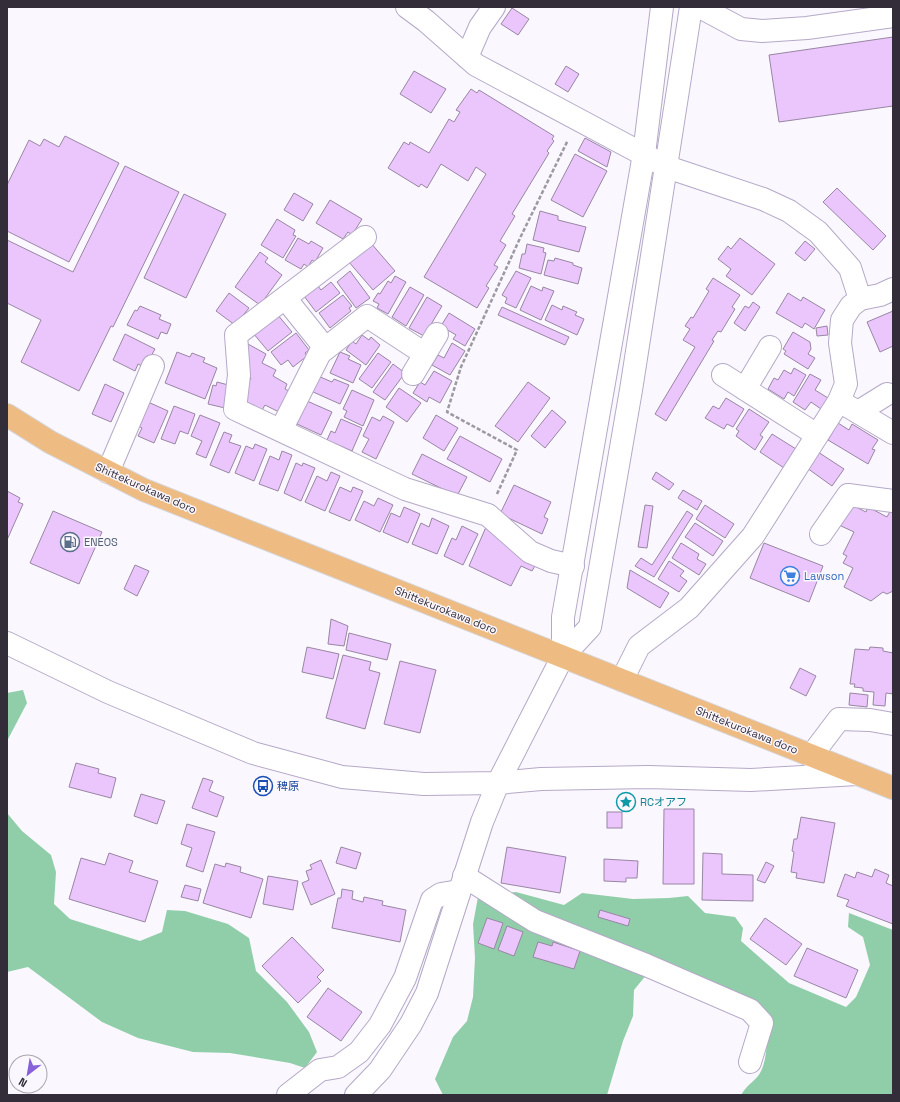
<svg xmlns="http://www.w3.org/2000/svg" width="900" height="1102" viewBox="0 0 900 1102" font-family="'Space Grotesk','Noto Sans JP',sans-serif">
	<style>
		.forest { fill: #8fcea9 }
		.building { fill: #ebc6fd; stroke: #9886a2 }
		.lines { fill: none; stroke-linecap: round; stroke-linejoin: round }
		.minor-casing { stroke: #b5a9c7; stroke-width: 24 }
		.major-casing { stroke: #d6d5d7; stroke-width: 24 }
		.path { stroke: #9d99a3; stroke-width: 2.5; stroke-dasharray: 4 2; stroke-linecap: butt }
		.minor { stroke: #fff; stroke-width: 22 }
		.major { stroke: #eebb82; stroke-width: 22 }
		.labels { text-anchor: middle; stroke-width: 3; stroke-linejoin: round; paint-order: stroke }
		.street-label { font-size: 11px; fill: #322d39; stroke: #faf7fe }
		.service-label { font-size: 11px; fill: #4e5e75; stroke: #faf7fe; text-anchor: start }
		.shop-label { font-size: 11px; fill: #366cbe; stroke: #faf7fe; text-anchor: start }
		.transit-label { font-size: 11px; fill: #164399; stroke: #faf7fe; text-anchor: start }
		.culture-label { font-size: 11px; fill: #0d838f; stroke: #faf7fe; text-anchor: start }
	</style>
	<rect width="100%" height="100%" fill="#faf7fe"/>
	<g class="forest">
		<polygon points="23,690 27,703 7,741 7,693"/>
		<polygon points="7,813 22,831 51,855 56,872 54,904 70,919 140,941 162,932 167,910 185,911 228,924 249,938 256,971 287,1002 309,1032 317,1052 305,1068 290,1063 230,1053 193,1052 138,1038 102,1022 28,967 7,972"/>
		<path d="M516,892L564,905L582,893L633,899L669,898L688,896L705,913L735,917L743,928L741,941L789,983L846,1007L856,997L870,965L863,937L848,927L849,913L893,930V1095H741C747,1085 751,1084 758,1076C768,1063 767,1038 767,1023L647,974L634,990L633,1016L623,1041L607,1095H443L435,1079L453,1037L467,1021L473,997L475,958L473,924L478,897Z"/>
	</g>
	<g class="building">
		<polygon points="512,8 529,19 518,35 501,24"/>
		<polygon points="893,37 893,106 779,122 769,55"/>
		<polygon points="566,66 579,74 568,92 555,84"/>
		<polygon points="414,71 446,89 431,113 400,94"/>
		<polygon points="471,89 477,93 479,90 554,136 552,139 554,141 547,151 549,153 512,214 515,216 500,241 506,245 494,265 498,267 486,286 489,288 477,308 424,277 486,174 476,167 468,181 441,164 427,188 421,184 419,187 388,168 404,142 409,145 410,142 429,153 449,119 454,122 460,112 456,110"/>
		<polygon points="65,136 119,163 69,262 7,231 7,185 29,140 40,146 44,139 59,147"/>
		<polygon points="585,138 611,152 607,167 578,151"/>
		<polygon points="575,154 607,171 583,217 551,200"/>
		<polygon points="125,166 179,192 113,327 111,326 79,391 21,362 41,320 7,303 7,240 73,272"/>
		<polygon points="837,188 886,236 873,250 823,202"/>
		<polygon points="294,193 313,204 303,221 284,210"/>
		<polygon points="184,194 226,214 186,298 144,278"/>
		<polygon points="330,200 362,219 352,235 348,232 343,239 316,223"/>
		<polygon points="540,211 558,216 558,220 586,227 579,252 533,240"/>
		<polygon points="277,219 295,230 293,235 296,236 283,258 261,245"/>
		<polygon points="298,238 309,244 311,241 323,248 315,262 312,260 308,267 304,264 301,269 285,260"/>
		<polygon points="740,238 775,264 752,295 726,276 731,269 718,259 728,246 731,249"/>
		<polygon points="805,241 815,249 805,261 795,253"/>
		<polygon points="370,242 395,271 373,290 348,261"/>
		<polygon points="527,244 544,248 543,252 546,253 541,274 519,268 522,254 525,254"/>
		<polygon points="260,252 268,258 265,262 282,275 260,305 235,287"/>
		<polygon points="555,258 573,263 573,265 582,268 578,284 544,275 548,260 554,261"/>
		<polygon points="350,271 370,298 356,308 337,282"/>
		<polygon points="516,271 531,278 516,308 505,303 507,298 502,295"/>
		<polygon points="395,276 406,282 388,314 377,308 379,304 373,301 378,293 380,294 388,281 391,283"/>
		<polygon points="713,278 740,295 732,307 735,309 721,332 718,331 712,340 714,341 666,421 655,414 695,347 683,340 690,329 685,326 691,317 693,318 709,291 706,289"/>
		<polygon points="331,282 340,293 316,312 304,296 318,286 321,290"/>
		<polygon points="531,286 542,291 543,287 554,291 541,320 520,310"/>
		<polygon points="410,287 424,295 406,326 392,317"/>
		<polygon points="229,293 249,308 235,325 216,311"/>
		<polygon points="788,293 801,301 803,297 825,310 814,329 805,323 802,328 776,313"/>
		<polygon points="343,295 352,306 349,308 351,311 330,328 319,313"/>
		<polygon points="427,297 442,306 424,336 409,328"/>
		<polygon points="753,302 760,307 745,331 734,323 745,306 749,308"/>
		<polygon points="552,305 562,310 563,306 577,312 575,315 584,319 577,335 545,320"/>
		<polygon points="140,306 161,315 159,319 171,324 167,334 161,332 158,339 127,325 135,310 137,311"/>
		<polygon points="502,307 569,337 565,345 498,315"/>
		<polygon points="893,311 893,346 880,352 867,322"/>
		<polygon points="449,313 475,329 465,346 453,339 456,335 441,326"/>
		<polygon points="277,314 292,332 268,351 253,333"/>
		<polygon points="827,326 828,335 817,336 816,328"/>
		<polygon points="793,332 810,342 811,349 808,354 815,358 808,369 784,354 786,351 783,349"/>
		<polygon points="296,333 309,350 305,353 307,356 293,367 288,360 281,365 271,352"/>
		<polygon points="125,334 155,349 150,358 147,356 142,366 138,364 135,371 113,360"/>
		<polygon points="362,335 369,340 371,337 380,345 366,365 346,350 352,341 356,344"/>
		<polygon points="452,343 465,351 450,375 432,365 438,355 444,358"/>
		<polygon points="248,344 266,354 262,363 276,370 273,376 287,384 285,389 289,391 279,412 265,405 261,412 240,406 241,396 251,378 244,375 243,354"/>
		<polygon points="177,352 190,357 192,353 205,358 203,362 217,368 205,399 165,383"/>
		<polygon points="340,352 350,356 348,359 361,365 353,383 330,373"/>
		<polygon points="378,353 391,362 372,388 359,379"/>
		<polygon points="393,364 405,373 385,400 373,392"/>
		<polygon points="794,368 806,375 794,396 788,392 784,399 768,389 774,378 778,380 784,370 791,374"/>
		<polygon points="434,371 452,381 440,403 429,397 427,402 413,393 420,382 425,385"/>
		<polygon points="810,374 821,380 815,390 828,398 821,409 811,402 805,410 793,402"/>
		<polygon points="318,376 332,382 334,379 349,385 340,404 311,391"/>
		<polygon points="217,382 232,386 225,408 208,404 213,385 216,386"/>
		<polygon points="528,382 550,398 518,442 495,426"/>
		<polygon points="105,384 124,393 111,422 92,414"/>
		<polygon points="399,388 421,403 407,422 386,407"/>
		<polygon points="352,390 374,400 363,426 344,417 347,411 343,409"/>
		<polygon points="726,398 744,409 733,427 727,424 724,429 705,418 713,406 719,409"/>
		<polygon points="307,401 332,412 321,435 297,424"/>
		<polygon points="148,402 168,411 154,443 138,436 142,428 138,426"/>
		<polygon points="174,406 195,414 188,434 180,431 175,444 161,439"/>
		<polygon points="749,409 769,422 760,435 763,437 755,450 736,436 739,431 736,429"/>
		<polygon points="552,410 566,422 545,448 531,436"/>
		<polygon points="200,415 220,423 206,458 196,454 202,441 191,436"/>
		<polygon points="436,415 458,428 444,451 423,438"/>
		<polygon points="383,416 394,422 376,459 362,452 369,439 363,436 372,417 380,421"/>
		<polygon points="341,419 362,428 352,451 327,440 331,431 335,433"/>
		<polygon points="838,423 849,430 852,424 878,440 872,449 875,450 868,464 828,440"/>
		<polygon points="224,432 232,435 229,442 241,446 229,473 210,465"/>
		<polygon points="772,434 796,449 784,468 760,452"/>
		<polygon points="460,436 502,459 490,482 447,459"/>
		<polygon points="255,444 267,449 254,481 235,473 246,446 253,449"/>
		<polygon points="282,451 292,455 278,491 259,484 270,456 279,460"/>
		<polygon points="818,452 844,469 832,486 807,468"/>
		<polygon points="422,454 467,477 457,496 412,474"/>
		<polygon points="296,463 302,466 303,463 315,468 301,501 284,493"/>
		<polygon points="331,472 340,476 325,511 305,502 317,476 327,481"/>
		<polygon points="656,472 674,484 669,490 652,479"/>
		<polygon points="514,485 551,502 544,517 548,519 542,534 500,514"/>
		<polygon points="340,487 351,492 353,487 363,491 350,521 329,512"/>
		<polygon points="683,490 702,501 697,510 678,498"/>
		<polygon points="7,491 20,498 18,502 23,504 7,540"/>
		<polygon points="378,498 393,505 380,532 355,520 364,501 374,506"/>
		<polygon points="850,504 866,512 868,507 887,517 893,506 893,591 887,594 883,592 871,601 844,587 853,568 843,563 847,556 843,554 854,532 839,525"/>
		<polygon points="645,505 653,506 647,548 638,547"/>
		<polygon points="705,505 734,524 725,538 696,519"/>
		<polygon points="404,507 420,514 408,543 383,532 391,513 400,517"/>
		<polygon points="53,511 102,532 79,584 30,563"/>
		<polygon points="687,511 693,515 654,577 635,566 641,558 652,565"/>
		<polygon points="432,518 449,526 437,554 412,544 421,523 429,527"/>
		<polygon points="695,523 723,541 713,556 685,537"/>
		<polygon points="462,526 478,534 463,565 444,556 452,538 456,540"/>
		<polygon points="486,527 536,564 532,571 521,566 511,586 469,566"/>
		<polygon points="681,543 699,554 697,559 706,564 699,575 672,558"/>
		<polygon points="764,543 823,566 809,602 750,578"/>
		<polygon points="669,561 684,571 680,576 687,581 679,592 658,579"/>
		<polygon points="135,565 149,571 137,596 124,589"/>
		<polygon points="630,570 669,593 660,608 627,588"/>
		<polygon points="331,619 348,626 344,646 328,644"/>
		<polygon points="349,633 391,644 387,660 346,650"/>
		<polygon points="307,647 339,654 333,679 302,672"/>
		<polygon points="870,647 883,648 883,651 893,653 893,694 886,693 885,706 873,705 874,692 863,691 863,688 854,687 855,684 850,684 855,649 869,650"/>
		<polygon points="343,655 371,662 369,670 380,673 365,729 326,718"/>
		<polygon points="400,661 436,670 420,733 384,724"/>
		<polygon points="800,668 816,676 806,696 790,688"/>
		<polygon points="850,693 868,695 867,707 849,705"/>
		<polygon points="76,763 99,769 98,773 116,778 111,798 69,787"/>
		<polygon points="203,778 213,781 209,791 224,797 217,817 192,808"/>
		<polygon points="141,794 165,801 157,824 134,816"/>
		<polygon points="664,809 694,809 694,884 663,884"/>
		<rect x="607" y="812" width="15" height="16"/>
		<polygon points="801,817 835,823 824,883 796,878 797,873 791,872 794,852 792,851 794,839 797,839"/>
		<polygon points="187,824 215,832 203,872 186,866 192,848 181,844"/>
		<polygon points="341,847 361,853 356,869 336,863"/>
		<polygon points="507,847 566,857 560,893 501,883"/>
		<polygon points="109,853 133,861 129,872 158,881 145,922 69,899 81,858 105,865"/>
		<polygon points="703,853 722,854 722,874 753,875 753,901 702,900"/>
		<polygon points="604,859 638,861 637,878 626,878 626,882 604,881"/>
		<polygon points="321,860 335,894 311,905 302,883 309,880 306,871 312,869 310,865"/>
		<polygon points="766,862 774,866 765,883 757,880"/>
		<polygon points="226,863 241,867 240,872 263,879 251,918 203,903 215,864 225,867"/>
		<polygon points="875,869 889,875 886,883 893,886 893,924 846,906 849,900 837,896 845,874 855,878 857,872 872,877"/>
		<polygon points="268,876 298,881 293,910 263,904"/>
		<polygon points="185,885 201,889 198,901 181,897"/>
		<polygon points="342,889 353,891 352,899 363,902 364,897 383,901 382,905 406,910 400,942 332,928 338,898 341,898"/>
		<polygon points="600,910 630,919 628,926 598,917"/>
		<polygon points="487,918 503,923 494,949 478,943"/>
		<polygon points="765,918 802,944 786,965 750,939"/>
		<polygon points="507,926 523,932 514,956 498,950"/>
		<polygon points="292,937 324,970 317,977 321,981 298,1003 262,966"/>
		<polygon points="538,942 552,946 553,942 580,951 574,969 533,957"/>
		<polygon points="807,948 858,970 846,998 794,976"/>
		<polygon points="328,988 362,1012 341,1041 307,1017"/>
	</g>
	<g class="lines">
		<g class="minor-casing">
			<g id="minor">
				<polyline points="407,7 426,21 476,65 667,167 763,199 789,211 818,232 850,268 860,299"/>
				<polyline points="700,7 741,29 762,31 807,28 893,16"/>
				<polyline points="467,57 480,27 494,7"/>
				<polyline points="365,237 236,335 239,375 235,409 405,489 488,515 530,552 551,561 573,566"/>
				<polyline points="285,298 325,348"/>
				<polyline points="413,374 437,334"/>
				<polyline points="723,375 817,435"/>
				<polyline points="745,389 770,347"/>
				<polyline points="839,401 893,433"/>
				<polyline points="858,412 887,394"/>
				<polyline points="281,430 320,353 367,316 425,354"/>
				<polyline points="108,472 153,366"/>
				<polyline points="821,534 848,495 893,501"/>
				<polyline points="7,643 108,692 253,753 342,777 424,784 498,783 541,779 648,777 751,780 857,774"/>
				<polyline points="563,656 563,617 644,154 662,7"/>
				<polyline points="622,680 639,646 689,608 753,536 839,401 846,384 840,343 842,320 851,306 860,299 880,295 893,289"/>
				<polyline points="811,756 839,719 870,720 893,724"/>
				<polyline points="464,876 535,921 646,965 750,1010 762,1023 750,1062"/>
				<polyline points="288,1095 320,1070 338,1067 359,1052 380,1025 405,978 432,900 441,894 459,891"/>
				<polyline points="356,1095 380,1070 411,1024 427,993 482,822 498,783 563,656 590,627 631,390 691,7"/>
			</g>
		</g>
		<g class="major-casing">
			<polyline id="major" points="7,415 50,442 144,490 893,788"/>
		</g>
		<polyline class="path" points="497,494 517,450 447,412 461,367 521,236 568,140"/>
		<use href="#minor" class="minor"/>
		<use href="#major" class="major"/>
	</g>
	<defs>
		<g id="fuel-ring" transform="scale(1)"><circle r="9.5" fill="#faf7fe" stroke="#5c6f8a" stroke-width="1.5"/><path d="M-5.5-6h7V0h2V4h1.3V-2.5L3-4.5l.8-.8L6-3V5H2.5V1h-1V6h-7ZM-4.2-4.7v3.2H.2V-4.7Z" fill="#5c6f8a"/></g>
		<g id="supermarket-ring" transform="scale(1)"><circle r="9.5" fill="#faf7fe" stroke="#3f7fe0" stroke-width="1.5"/><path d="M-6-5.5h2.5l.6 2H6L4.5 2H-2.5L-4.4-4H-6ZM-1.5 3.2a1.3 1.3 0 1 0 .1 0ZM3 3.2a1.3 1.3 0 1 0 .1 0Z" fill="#3f7fe0"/></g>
		<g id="bus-ring" transform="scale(1)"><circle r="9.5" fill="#faf7fe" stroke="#1a4fb4" stroke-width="1.5"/><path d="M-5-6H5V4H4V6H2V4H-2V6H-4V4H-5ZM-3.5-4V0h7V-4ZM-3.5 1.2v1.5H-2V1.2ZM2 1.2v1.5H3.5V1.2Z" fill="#1a4fb4"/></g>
		<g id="sight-ring" transform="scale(1)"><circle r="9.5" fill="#faf7fe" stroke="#0f9aa8" stroke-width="1.5"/><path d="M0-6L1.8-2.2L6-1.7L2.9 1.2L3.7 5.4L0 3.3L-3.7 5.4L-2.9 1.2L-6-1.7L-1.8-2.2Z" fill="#0f9aa8"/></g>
	</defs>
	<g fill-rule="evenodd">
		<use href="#fuel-ring" x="70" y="542"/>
		<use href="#supermarket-ring" x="790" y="576"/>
		<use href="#bus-ring" x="263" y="786"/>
		<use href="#sight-ring" x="626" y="802"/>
	</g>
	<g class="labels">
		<g class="street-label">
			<text transform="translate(146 488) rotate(24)" y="4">Shittekurokawa doro</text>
			<text transform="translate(446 610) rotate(22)" y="4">Shittekurokawa doro</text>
			<text transform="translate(747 730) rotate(22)" y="4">Shittekurokawa doro</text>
		</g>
		<g class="service-label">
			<text x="84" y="546">ENEOS</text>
		</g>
		<g class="shop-label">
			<text x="804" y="580">Lawson</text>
		</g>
		<g class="transit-label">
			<text x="277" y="790">稗原</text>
		</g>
		<g class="culture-label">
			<text x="640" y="806">RCオアフ</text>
		</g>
	</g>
	<rect width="900" height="1102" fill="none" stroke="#322d39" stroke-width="16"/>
	<g transform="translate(28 1074) rotate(211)"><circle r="19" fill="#faf7fe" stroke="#aaa6af"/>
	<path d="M0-3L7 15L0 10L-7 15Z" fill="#8860da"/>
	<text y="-6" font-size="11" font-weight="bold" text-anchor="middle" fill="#322d39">N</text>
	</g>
</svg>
